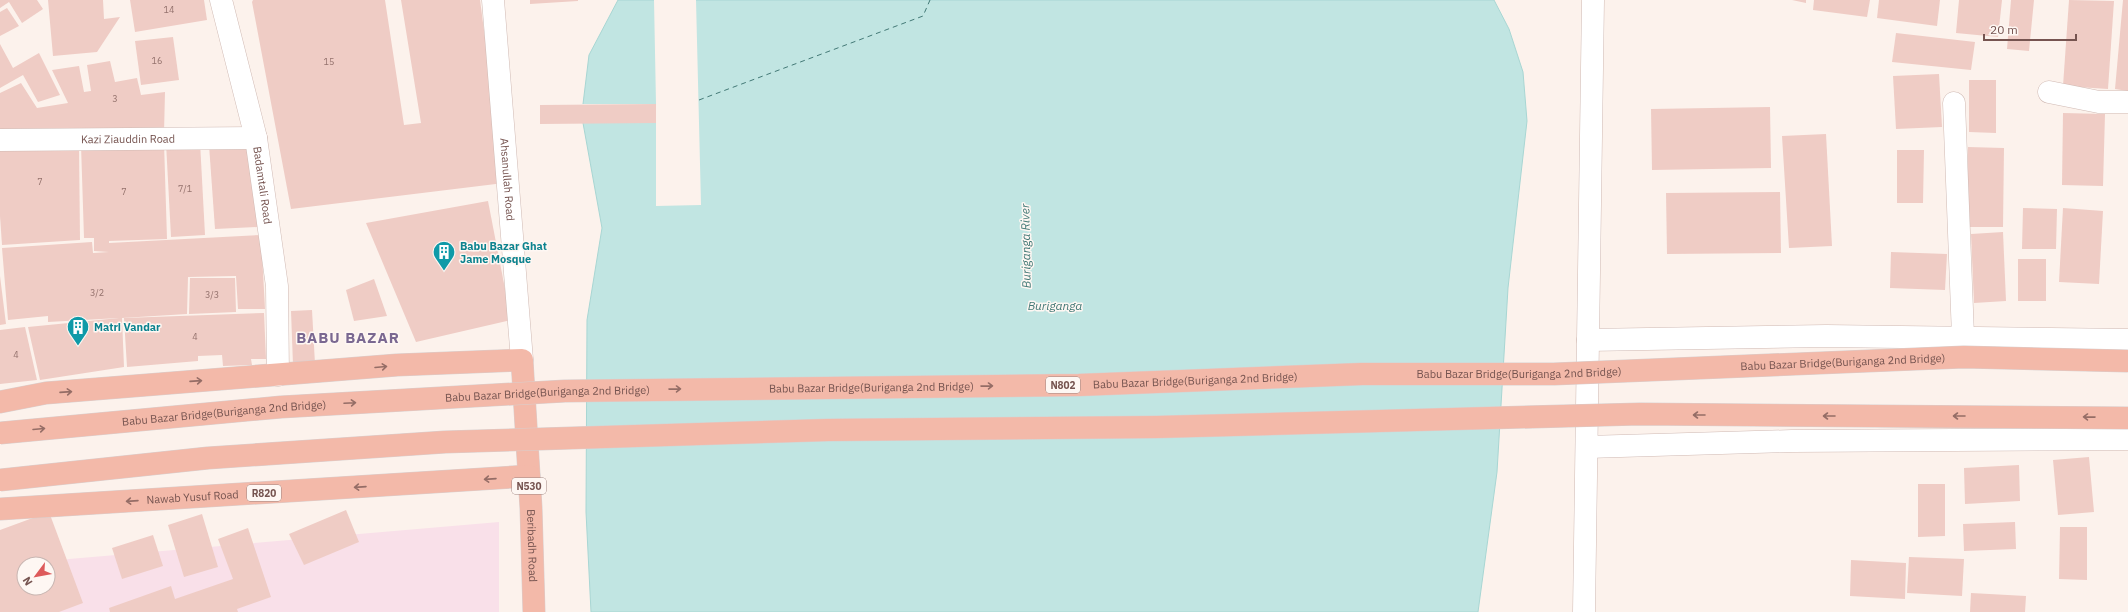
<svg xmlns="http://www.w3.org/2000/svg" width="2128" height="612" viewBox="0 0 2128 612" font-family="'IBM Plex Sans',sans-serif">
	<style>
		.medical { fill: #f9e0e9 }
		.water { fill: #c1e5e2; stroke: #a8d6d3 }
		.pier { fill: #fcf2ec }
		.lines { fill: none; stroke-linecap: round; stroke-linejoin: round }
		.ferry { stroke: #437976; stroke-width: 1; stroke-dasharray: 5 4; stroke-linecap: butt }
		.building { fill: #efccc5; fill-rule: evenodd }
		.minor-casing { stroke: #d0bab4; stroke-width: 23 }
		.tertiary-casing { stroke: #d0bab4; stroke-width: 23 }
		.trunk-casing { stroke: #d9cfce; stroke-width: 23 }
		.minor { stroke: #fff; stroke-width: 22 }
		.tertiary { stroke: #fff; stroke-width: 22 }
		.trunk { stroke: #f3b9a9; stroke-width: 22 }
		.trunk-bridge-casing { stroke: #d9cfce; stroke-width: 23; stroke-linecap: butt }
		.trunk-bridge { stroke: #f3b9a9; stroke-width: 22 }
		.oneway { stroke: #956d66 }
		.labels { text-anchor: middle; stroke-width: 3; stroke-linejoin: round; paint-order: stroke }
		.number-label { font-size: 9px; fill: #94726d }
		.shield { fill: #fef7f3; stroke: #9f8581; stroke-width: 1 }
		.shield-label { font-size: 10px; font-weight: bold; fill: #765450 }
		.street-label { font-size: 11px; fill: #765450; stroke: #fef7f3 }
		.culture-label { font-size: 11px; font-weight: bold; fill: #0d838f; stroke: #fef7f3; text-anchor: start }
		.water-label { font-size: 12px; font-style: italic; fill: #437976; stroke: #fef7f3 }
		.district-label { font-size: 15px; font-weight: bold; letter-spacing: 1px; fill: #7a6891; stroke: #fef7f3 }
	</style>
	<rect width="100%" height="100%" fill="#fcf2ec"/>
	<polygon class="medical" points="499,522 499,612 0,612 0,573 24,588 48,588 48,564 43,564 69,559"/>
	<polygon class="water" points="618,0 1494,0 1509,29 1523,72 1527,121 1508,288 1497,472 1478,612 591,612 586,512 587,320 602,228 583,123 583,104 589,55"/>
	<polygon class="pier" points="654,0 696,0 701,205 656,206 656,123 581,123 581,104 656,104"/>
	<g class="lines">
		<polyline class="ferry" points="699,100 923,16 930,0"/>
	</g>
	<g class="building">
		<polygon points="0,0 37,0 43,9 22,23 9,2 0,8"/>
		<polygon points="48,0 103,0 104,19 120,17 97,52 53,56"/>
		<polygon points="130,0 204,0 207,20 135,32"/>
		<polygon points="253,0 385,0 404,125 421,123 401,0 480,0 504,183 291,209 252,2"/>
		<polygon points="530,0 578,0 578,1 530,4"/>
		<polygon points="1792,0 1806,0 1806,3"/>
		<polygon points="1814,0 1870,0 1867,17 1813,10"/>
		<polygon points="1879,0 1940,0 1937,26 1877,18"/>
		<polygon points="1959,0 2002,0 1998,37 1956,33"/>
		<polygon points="2011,0 2034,0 2029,51 2007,49"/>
		<polygon points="2069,0 2114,1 2108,89 2063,86"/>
		<polygon points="2123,0 2128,0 2128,91 2115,89"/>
		<polygon points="7,8 19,26 0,36 0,12"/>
		<polygon points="1896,33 1975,42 1971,70 1892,62"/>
		<polygon points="173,37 179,80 141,85 135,41"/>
		<polygon points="0,44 13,68 39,53 60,95 38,102 23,75 0,88"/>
		<polygon points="110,61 115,82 137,78 141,95 165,92 164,133 0,133 0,93 21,83 37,108 68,103 52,70 79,66 84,92 91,91 87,65"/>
		<polygon points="1939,74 1942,127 1896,129 1893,76"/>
		<polygon points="1969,80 1996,80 1996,133 1969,132"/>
		<polygon points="656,104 656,123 540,124 540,105"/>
		<polygon points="1770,107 1771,168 1652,170 1651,109"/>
		<polygon points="2063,113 2105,114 2103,186 2062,185"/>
		<polygon points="1826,134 1832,246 1789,248 1782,136"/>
		<polygon points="200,142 205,235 171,237 166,143"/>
		<polygon points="164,143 167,239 109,241 109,243 261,235 265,309 238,309 236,276 188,277 187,314 122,318 124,367 40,380 28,327 119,318 48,322 48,316 8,320 2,248 92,242 93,253 109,252 94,251 94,238 84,238 81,145"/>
		<polygon points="252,143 258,227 215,229 209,145"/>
		<polygon points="79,144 80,240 2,245 0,216 0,149"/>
		<polygon points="1968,147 2004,148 2003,227 1967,227"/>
		<polygon points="1897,150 1924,150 1923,203 1897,203"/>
		<polygon points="1780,192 1781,253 1667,254 1666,193"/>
		<polygon points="488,201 511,320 416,342 366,223"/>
		<polygon points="2023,208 2057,209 2056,249 2022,249"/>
		<polygon points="2063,208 2103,211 2099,284 2059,282"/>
		<polygon points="2003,232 2006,301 1974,303 1971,234"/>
		<polygon points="1891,252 1947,254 1945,290 1890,288"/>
		<rect x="2018" y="259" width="28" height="42"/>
		<polygon points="0,276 6,324 0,325"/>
		<polygon points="190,278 235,278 236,312 189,314"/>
		<polygon points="374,279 387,316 354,321 346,290"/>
		<polygon points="312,310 315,364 293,365 291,311"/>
		<polygon points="264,313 266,359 251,359 252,365 223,366 222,355 198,356 198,361 127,367 124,318"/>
		<polygon points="25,327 37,380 0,384 0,330"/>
		<polygon points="2089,457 2094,512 2058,515 2053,460"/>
		<polygon points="2019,465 2020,501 1965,504 1964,468"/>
		<polygon points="1918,484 1945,484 1945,536 1918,537"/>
		<polygon points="346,510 359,542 304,565 289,534"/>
		<path d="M49,512L83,603L59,612H0V530ZM24,564H48V588H24Z"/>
		<polygon points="202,514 218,567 184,577 168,525"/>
		<polygon points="2015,522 2016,549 1964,551 1963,524"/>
		<polygon points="2060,527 2087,527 2087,580 2059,579"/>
		<polygon points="248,528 271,597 237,609 238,612 110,612 109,608 171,586 175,599 233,579 218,539"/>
		<polygon points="153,535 163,566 122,579 112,548"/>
		<polygon points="1909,557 1964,559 1962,596 1907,593"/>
		<polygon points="1851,560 1906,563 1905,599 1850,596"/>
		<polygon points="1971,593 2026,596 2025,612 1970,612"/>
	</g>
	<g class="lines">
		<g class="minor-casing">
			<g id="minor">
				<path id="s1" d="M221,0L256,138L277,286L278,375"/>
				<polyline points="2049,92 2099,102 2128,102"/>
				<polyline points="1954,103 1963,336"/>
				<path id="s2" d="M0,140L256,138"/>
				<polyline points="1588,340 1826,336 2128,340"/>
				<polyline points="1587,447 1792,441 2128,439"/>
				<polyline points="1584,612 1593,0"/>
			</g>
		</g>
		<g class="tertiary-casing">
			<g id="tertiary">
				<path id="s3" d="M493,0L522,360"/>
			</g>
		</g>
		<g class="trunk-casing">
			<g id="trunk">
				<path id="s4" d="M0,402L46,393L397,365L522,360L531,508L534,612"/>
				<path id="s5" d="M0,509L529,476"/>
			</g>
		</g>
		<use href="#minor" class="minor"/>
		<use href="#tertiary" class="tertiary"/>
		<use href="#trunk" class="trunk"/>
		<g class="trunk-bridge-casing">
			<g id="trunk-bridge">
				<path id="s6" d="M0,433L281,407L565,391L1079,385L1362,374H1554L1964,357L2128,361"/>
				<polyline points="0,480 208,458 445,442 828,430 1157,427 1640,414 2128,418"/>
			</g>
		</g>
		<use href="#trunk-bridge" class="trunk-bridge"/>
	</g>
	<defs><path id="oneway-shaft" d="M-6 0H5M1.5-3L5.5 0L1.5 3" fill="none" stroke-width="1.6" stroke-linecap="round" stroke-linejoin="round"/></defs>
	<g class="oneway">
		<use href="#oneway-shaft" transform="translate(381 367) rotate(-5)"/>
		<use href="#oneway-shaft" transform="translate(196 381) rotate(-4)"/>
		<use href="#oneway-shaft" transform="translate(987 386) rotate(-1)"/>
		<use href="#oneway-shaft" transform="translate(675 389) rotate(-1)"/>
		<use href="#oneway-shaft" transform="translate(66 392) rotate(-4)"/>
		<use href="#oneway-shaft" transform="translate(350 403) rotate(-3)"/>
		<use href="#oneway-shaft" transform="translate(1699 415) rotate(-180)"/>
		<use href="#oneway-shaft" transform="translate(1829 416) rotate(-180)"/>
		<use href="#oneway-shaft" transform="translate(1959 416) rotate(-180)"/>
		<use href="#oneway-shaft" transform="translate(2089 417) rotate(-179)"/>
		<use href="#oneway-shaft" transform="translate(39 429) rotate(-5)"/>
		<use href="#oneway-shaft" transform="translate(490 479) rotate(176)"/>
		<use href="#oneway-shaft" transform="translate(360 487) rotate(176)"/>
		<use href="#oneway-shaft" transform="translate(132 501) rotate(176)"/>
	</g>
	<defs>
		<g id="building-pin" transform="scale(1.15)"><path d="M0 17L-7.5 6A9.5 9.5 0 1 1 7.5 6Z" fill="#0f9aa8" stroke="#fef7f3"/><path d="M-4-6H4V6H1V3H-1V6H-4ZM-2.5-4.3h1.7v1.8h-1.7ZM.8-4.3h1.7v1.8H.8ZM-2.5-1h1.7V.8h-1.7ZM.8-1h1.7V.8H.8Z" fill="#fff"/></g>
	</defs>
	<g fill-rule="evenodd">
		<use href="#building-pin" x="444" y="252"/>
		<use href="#building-pin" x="78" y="327"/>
	</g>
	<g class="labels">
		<g class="number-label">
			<text x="169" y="13">14</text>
			<text x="157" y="64">16</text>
			<text x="329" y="65">15</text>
			<text x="115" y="102">3</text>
			<text x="40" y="185">7</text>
			<text x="185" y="192">7/1</text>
			<text x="124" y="195">7</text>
			<text x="97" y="296">3/2</text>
			<text x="212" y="298">3/3</text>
			<text x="195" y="340">4</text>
			<text x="16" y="358">4</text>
		</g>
		<g class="shield">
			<rect x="1046" y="377" width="34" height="16" rx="3"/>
			<rect x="512" y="478" width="34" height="16" rx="3"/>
			<rect x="247" y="485" width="34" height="16" rx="3"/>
		</g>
		<g class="shield-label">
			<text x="1063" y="389">N802</text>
			<text x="529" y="490">N530</text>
			<text x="264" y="497">R820</text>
		</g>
		<g class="street-label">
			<text dy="4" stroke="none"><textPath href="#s2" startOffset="128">Kazi Ziauddin Road</textPath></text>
			<text dy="4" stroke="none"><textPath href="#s3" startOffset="180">Ahsanullah Road</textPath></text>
			<text dy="4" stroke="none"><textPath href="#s1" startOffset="190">Badamtali Road</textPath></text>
			<text dy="4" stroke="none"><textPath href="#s6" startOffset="1845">Babu Bazar Bridge(Buriganga 2nd Bridge)</textPath></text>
			<text dy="4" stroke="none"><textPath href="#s6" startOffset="1521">Babu Bazar Bridge(Buriganga 2nd Bridge)</textPath></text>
			<text dy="4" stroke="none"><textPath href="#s6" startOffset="1197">Babu Bazar Bridge(Buriganga 2nd Bridge)</textPath></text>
			<text dy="4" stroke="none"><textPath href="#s6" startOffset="873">Babu Bazar Bridge(Buriganga 2nd Bridge)</textPath></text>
			<text dy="4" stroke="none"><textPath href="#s6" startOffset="549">Babu Bazar Bridge(Buriganga 2nd Bridge)</textPath></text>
			<text dy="4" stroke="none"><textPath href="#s6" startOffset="225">Babu Bazar Bridge(Buriganga 2nd Bridge)</textPath></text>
			<text dy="4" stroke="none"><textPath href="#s5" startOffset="193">Nawab Yusuf Road</textPath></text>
			<text dy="4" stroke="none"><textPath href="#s4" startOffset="710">Beribadh Road</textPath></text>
		</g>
		<g class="culture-label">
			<text x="460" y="250">Babu Bazar Ghat<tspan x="460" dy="13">Jame Mosque</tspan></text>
			<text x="94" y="331">Matri Vandar</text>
		</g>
		<g class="water-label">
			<text transform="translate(1026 246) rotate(-91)" y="4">Buriganga River</text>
			<text x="1055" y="310">Buriganga</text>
		</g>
		<g class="district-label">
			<text x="348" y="343">BABU BAZAR</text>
		</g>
	</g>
	<g transform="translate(36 576) rotate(238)"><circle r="19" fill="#fef7f3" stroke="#c8b6b2"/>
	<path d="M0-3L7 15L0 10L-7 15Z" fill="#dd5a5b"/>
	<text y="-6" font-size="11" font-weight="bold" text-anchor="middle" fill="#765450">N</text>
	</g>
	<path d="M1984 34v6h92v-6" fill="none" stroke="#765450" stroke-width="2"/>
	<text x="1990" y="34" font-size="12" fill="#765450" stroke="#fef7f3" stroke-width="3" paint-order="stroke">20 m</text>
</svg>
